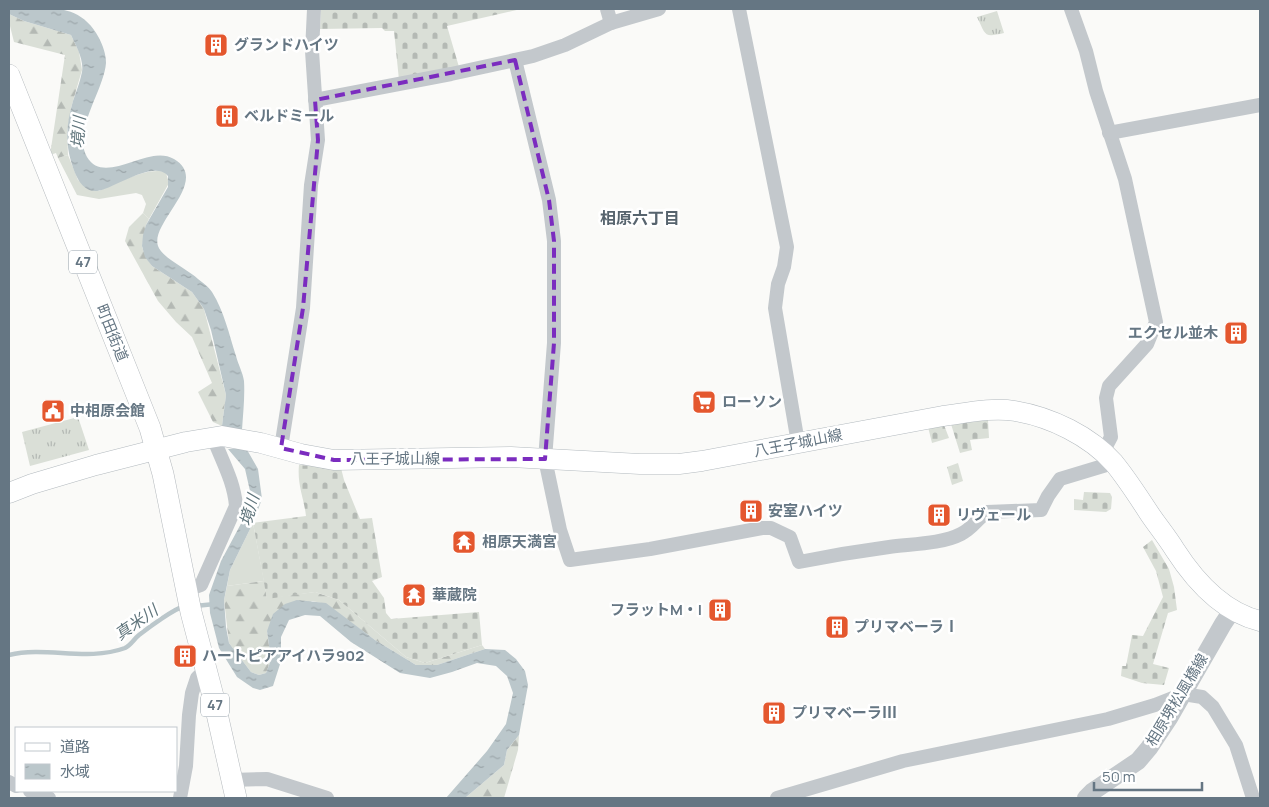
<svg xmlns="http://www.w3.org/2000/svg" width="1269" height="807" viewBox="0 0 1269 807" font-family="Manrope,'Noto Sans JP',sans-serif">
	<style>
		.grass { fill: #dadfd7 }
		.forest { fill: url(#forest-firs) }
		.cemetery { fill: url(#cemetery-stones) }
		.park { fill: url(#park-tufts) }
		.water { fill: url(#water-ripples) }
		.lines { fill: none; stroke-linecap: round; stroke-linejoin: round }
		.stream { stroke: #bbc7cb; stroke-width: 4.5 }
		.secondary-casing { stroke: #b3babf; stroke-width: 21 }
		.primary-casing { stroke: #b5babe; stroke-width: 22 }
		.minor { stroke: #c3c8cc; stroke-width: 14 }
		.tertiary { stroke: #c3c8cc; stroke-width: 18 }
		.secondary { stroke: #fff; stroke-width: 20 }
		.primary { stroke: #fff; stroke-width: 21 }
		.marked { fill: none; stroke: #7b2cbf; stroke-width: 4; stroke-dasharray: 10 6; stroke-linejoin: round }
		.labels { text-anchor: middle; stroke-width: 5; stroke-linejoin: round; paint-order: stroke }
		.shield { fill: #fff; stroke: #939fa8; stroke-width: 1 }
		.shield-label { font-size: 14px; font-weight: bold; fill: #657683 }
		.poi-label { font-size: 15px; font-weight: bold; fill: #657683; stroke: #fff; text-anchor: start }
		.street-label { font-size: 15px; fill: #657683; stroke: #fff }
		.water-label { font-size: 16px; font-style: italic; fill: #60757c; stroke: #fff }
		.neighbourhood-label { font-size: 16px; font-weight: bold; fill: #57646e; stroke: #fff }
	</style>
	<defs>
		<pattern id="forest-firs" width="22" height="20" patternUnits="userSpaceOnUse" patternTransform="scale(1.25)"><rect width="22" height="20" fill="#dadfd7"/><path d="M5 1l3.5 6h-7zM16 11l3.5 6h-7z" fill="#b4b9b4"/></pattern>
		<pattern id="cemetery-stones" width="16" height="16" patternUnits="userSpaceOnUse" patternTransform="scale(1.25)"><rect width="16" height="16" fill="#dadfd7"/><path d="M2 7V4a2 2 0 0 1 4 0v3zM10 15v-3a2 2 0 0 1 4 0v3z" fill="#b4b9b4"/></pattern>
		<pattern id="park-tufts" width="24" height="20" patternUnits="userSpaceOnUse" patternTransform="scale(1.25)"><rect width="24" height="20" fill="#dadfd7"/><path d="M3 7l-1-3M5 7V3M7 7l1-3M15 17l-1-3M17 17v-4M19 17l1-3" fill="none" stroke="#b4b9b4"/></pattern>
		<pattern id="water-ripples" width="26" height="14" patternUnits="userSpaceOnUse" patternTransform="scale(1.25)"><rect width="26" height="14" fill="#bbc7cb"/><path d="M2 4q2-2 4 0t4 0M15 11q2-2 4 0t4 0" fill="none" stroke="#9ca6aa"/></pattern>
	</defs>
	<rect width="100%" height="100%" fill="#fafaf8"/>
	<g class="grass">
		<path d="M68,155L78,180L99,191C114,184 152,165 166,173L169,183L149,219L143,213L146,204L142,195L136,193L99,199L77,195L58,158Z"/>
		<polygon points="253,523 264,581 227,586 230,570"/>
	</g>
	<g class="forest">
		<polygon points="9,14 24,21 71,35 79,52 82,70 71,108 67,131 68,155 58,158 56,153 50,155 65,55 14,42 9,22"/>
		<polygon points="143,213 149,219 146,225 142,247 146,257 152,266 192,292 204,309 226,395 222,426 213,422 198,392 212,383 192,337 176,322 158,301 125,241 129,227"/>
		<polygon points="264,581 267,598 315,592 339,600 406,657 425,663 482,645 485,649 437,665 416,665 375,640 326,604 312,601 267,631 271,660 266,673 259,675 251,672 229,643 224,600 227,586"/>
		<polygon points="519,735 518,750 504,798 465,798 504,765 507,750"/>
	</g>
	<g class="cemetery">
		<polygon points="321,9 521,9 447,26 459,67 399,80 394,31 385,31 382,28 320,29"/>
		<polygon points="988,420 989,438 970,440 972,450 960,453 951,424"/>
		<polygon points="944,425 949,438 932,443 928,427"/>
		<polygon points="958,463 963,481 952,485 947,467"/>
		<path d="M299,465L341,468L344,480L360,519L372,518L382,577L372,581L384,598L386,613L391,619L479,612L482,645L425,663L406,657L339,600L315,592L267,599L253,523L306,516C304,498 297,485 299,465Z"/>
		<polygon points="1084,492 1110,493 1112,497 1111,509 1106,512 1074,510 1074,499 1083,500"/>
		<polygon points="1152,540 1169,569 1174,587 1177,610 1168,613 1153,664 1169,668 1164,685 1142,683 1121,676 1122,666 1126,666 1132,635 1143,636 1163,597 1156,571 1143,547"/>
	</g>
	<g class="park">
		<path d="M997,11L1004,33C983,38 986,35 977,17Z"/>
		<polygon points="78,417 89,450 30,466 22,432"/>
	</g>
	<g class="water">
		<path d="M9,9C45,9 79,0 99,38C103,46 106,54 106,63C104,90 72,132 87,157C105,187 148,143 174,159C211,181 150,222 158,246C162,258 189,270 198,279C203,283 209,287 212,292C224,311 229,334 236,356C238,364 243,373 244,381C245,397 243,414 242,430L222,426L226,395L211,330L204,309L192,292L152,266L145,257L142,246L143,235L146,225L168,187V176C154,159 114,189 97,191C85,192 79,182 75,173C65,147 65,128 73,101C76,92 80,82 82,72C84,59 76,46 71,35L24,21L9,14Z"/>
		<polygon points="246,448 258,469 262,499 253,523 230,570 224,600 226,627 229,643 251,672 259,675 266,673 271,660 267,631 273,614 285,604 297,600 326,603 375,640 416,665 437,665 485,649 505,650 516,659 525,671 528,685 519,735 507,750 504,765 465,798 446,798 487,751 506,724 513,693 507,676 496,666 477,663 452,672 430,678 400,673 351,642 320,616 305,615 289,620 281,637 281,661 273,686 260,690 253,688 237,677 219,648 210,613 209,595 221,561 244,518 250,491 245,469 228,449"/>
	</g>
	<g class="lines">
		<g class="stream">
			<polyline points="195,606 215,604"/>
			<path d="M9,655C47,646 87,662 125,648C131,645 134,639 139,635C148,628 175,608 185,606"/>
		</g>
		<g class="secondary-casing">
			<path id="secondary" d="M9,493L32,484L96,465L186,442L222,436L261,443L301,454L334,460L511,457L640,464H679L702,461L943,416C966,413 992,407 1015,411C1051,417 1090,436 1114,463C1127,479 1138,496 1149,513C1157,525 1167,537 1175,550C1195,581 1223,612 1260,621"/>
		</g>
		<g class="primary-casing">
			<polyline id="primary" points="9,75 150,428 163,474 191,612 213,696 236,798"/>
		</g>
		<g class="minor">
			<polyline points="607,9 611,23"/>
			<polyline points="739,9 787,247 784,267 778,284 775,308 798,443"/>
			<polyline points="1071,9 1086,51 1096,91 1125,179 1156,322 1147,344 1109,386 1106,398 1111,437 1103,452"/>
			<path d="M515,60L549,200L554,241V343L545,459L560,530L570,560L650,549L762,528H771L790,537L799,562C829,556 859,551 889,547C911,544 942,544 961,534C973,528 977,519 987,512L1041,510L1048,496L1060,479L1113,463"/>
			<polyline points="315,100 451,74 533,56 565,45 611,23 659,9"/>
			<polyline points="1109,133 1260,105"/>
			<polyline points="281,448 303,308 311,185 318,140 312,51 314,9"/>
			<path d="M187,590L201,585L236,506C234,481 222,461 213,437"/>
			<polyline points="231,780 267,779 327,798"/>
			<polyline points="9,782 16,786"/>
			<polyline points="30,791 49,798"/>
			<polyline points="180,798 186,766 189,715 192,693 197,678 206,669"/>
			<polyline points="777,798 903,761 1108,719 1155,705 1183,694 1202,697 1213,707 1236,745 1253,798"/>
		</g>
		<polyline class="tertiary" points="1086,798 1092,792 1138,761 1149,748 1169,718 1223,624 1233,609"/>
		<use href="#secondary" class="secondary"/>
		<use href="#primary" class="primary"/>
	</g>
	<path class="marked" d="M515,60L549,200L554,241V343L545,459L334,460L281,448L303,308L318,140L315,100Z"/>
	<defs>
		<g id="building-square" transform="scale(1.25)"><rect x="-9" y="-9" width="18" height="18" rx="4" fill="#e4572e" stroke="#fff"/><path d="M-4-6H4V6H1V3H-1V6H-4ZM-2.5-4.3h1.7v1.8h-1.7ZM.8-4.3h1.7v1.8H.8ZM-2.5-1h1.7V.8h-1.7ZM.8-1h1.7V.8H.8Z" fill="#fff"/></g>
		<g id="supermarket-square" transform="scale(1.25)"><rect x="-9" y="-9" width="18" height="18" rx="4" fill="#e4572e" stroke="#fff"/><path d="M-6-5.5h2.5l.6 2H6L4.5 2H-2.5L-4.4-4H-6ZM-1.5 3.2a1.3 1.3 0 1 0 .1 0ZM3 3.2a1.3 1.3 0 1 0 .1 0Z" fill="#fff"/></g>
		<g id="civic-square" transform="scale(1.25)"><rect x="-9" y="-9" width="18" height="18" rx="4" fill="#e4572e" stroke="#fff"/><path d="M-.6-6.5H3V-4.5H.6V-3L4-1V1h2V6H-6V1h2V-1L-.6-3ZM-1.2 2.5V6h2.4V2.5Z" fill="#fff"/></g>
		<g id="temple-square" transform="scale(1.25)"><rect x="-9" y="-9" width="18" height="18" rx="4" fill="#e4572e" stroke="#fff"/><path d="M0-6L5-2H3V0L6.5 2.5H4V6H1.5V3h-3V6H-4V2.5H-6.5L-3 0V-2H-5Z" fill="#fff"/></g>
	</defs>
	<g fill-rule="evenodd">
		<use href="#building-square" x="216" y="45"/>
		<use href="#building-square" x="227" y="116"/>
		<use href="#building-square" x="1236" y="333"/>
		<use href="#supermarket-square" x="704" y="402"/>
		<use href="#civic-square" x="53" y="411"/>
		<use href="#building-square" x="751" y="511"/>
		<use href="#building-square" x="939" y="515"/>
		<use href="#temple-square" x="464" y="542"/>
		<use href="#temple-square" x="414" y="595"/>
		<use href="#building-square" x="720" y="610"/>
		<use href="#building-square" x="837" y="627"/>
		<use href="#building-square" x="185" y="656"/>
		<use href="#building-square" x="774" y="713"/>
	</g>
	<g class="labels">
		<g class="shield">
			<rect x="69" y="250.5" width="28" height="23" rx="4"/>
			<rect x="201" y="693.5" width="28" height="23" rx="4"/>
		</g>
		<g class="shield-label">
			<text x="83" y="267">47</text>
			<text x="215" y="710">47</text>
		</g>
		<g class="poi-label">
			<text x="234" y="50">グランドハイツ</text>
			<text x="244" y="121">ベルドミール</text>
			<text x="1218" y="338" text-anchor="end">エクセル並木</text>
			<text x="722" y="407">ローソン</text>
			<text x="70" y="416">中相原会館</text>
			<text x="768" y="516">安室ハイツ</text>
			<text x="956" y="520">リヴェール</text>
			<text x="482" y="547">相原天満宮</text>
			<text x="432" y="600">華蔵院</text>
			<text x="702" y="615" text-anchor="end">フラットM・I</text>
			<text x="854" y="632">プリマベーラⅠ</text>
			<text x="202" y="661">ハートピアアイハラ902</text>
			<text x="792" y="718">プリマベーラⅢ</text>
		</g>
		<g class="street-label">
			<text transform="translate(112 333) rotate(68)" y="5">町田街道</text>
			<text transform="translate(798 443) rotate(-11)" y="5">八王子城山線</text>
			<text x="395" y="464">八王子城山線</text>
			<text transform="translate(1177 700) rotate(-59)" y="5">相原堺松風橋線</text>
		</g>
		<g class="water-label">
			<text transform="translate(78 132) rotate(-86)" y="6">境川</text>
			<text transform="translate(249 510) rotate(-74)" y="6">境川</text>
			<text transform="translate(136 622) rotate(-35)" y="6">真米川</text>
		</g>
		<g class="neighbourhood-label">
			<text x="640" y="224">相原六丁目</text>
		</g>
	</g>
	<rect width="1269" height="807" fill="none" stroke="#657683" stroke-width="20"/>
	<rect x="15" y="727" width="162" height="65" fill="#ffffff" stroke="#c1c8cd"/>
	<rect x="25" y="743" width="25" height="8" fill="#ffffff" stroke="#c1c8cd"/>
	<text x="60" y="752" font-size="15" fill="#657683">道路</text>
	<rect x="25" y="764" width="25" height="15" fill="url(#water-ripples)" stroke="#c1c8cd"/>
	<text x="60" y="777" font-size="15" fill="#657683">水域</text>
	<path d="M1094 782v8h108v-8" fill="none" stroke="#657683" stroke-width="2.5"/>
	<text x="1102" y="782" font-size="15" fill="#657683" stroke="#ffffff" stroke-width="4" paint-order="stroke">50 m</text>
</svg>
